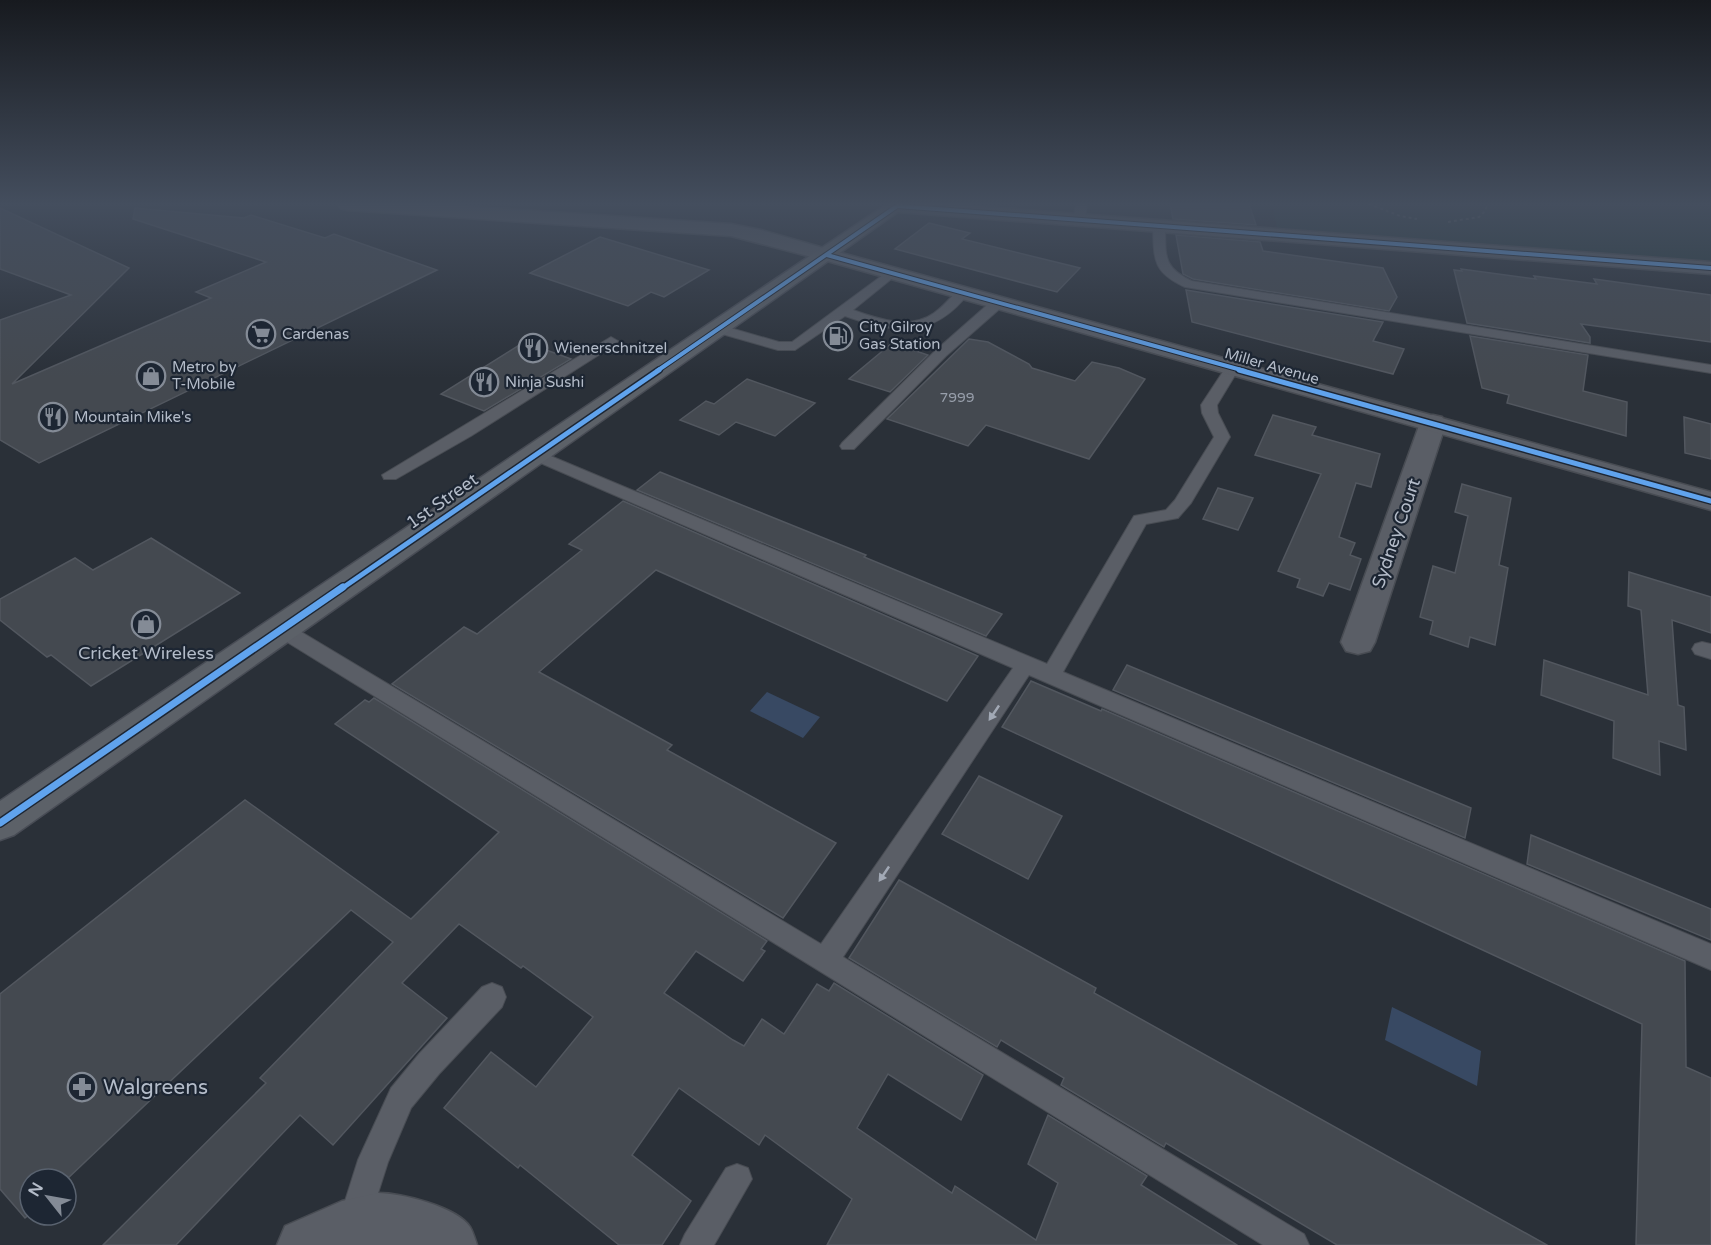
<svg xmlns="http://www.w3.org/2000/svg" width="1711" height="1245" viewBox="0 0 1711 1245" font-family="'Varela Round',sans-serif">
	<style>
		.green { fill: #273a3e }
		.water { fill: #384963 }
		.building { fill: #444950; stroke: #52575f; stroke-width: 1.5 }
		.lines { fill: none; stroke-linecap: round; stroke-linejoin: round }
		.service-casing { stroke: #484c53; stroke-width: 2 }
		.minor-casing { stroke: #484c53; stroke-width: 3 }
		.tertiary-casing { stroke: #484c53; stroke-width: 3 }
		.primary-casing { stroke: #484c55; stroke-width: 3 }
		.path { stroke: #5d636a; stroke-width: 2; stroke-dasharray: 3 3; stroke-linecap: butt }
		.service { fill: #5a5e66; fill-rule: evenodd }
		.minor { fill: #5a5e66; fill-rule: evenodd }
		.tertiary { fill: #5a5e66; fill-rule: evenodd }
		.primary { fill: #5c6168; fill-rule: evenodd }
		.cycleway-far2-casing { stroke: #1d2633; stroke-width: 6 }
		.cycleway-far1-casing { stroke: #1d2633; stroke-width: 8 }
		.cycleway-casing { stroke: #1d2633; stroke-width: 10 }
		.cycleway-far2 { stroke: #60a3ed; stroke-width: 4 }
		.cycleway-far1 { stroke: #60a3ed; stroke-width: 5 }
		.cycleway { stroke: #60a3ed; stroke-width: 7 }
		.oneway { fill: #a2a9b5 }
		.labels { text-anchor: middle; stroke-width: 4.5; stroke-linejoin: round; paint-order: stroke }
		.far-number-label { font-size: 14px; fill: #989fab }
		.far-poi-label { font-size: 15px; fill: #b4bcc9; stroke: #1d2633; text-anchor: start }
		.far-street-label { font-size: 15px; fill: #b4bcc9; stroke: #1d2633 }
		.street-label { font-size: 18px; fill: #b4bcc9; stroke: #1d2633 }
		.poi-label { font-size: 18px; fill: #b4bcc9; stroke: #1d2633 }
		.near-poi-label { font-size: 21px; fill: #b4bcc9; stroke: #1d2633; text-anchor: start }
	</style>
	<rect width="100%" height="100%" fill="#2a3038"/>
	<polygon class="green" points="1272,204 1711,204 1711,262 1277,228"/>
	<g class="water">
		<polygon points="767,692 820,717 803,738 750,711"/>
		<polygon points="1392,1007 1481,1051 1477,1086 1385,1040"/>
	</g>
	<g class="building">
		<polygon points="1170,204 1249,204 1256,225 1173,219"/>
		<polygon points="0,208 129,268 12,384 211,298 196,292 266,262 133,219 135,208 244,218 251,215 325,238 334,234 437,270 39,463 0,440 0,320 71,295 0,269"/>
		<polygon points="929,223 970,233 962,239 1080,268 1057,292 895,249"/>
		<polygon points="1176,235 1260,242 1263,251 1383,268 1397,297 1389,311 1193,279 1183,274"/>
		<polygon points="600,237 709,270 664,297 651,292 628,306 530,273"/>
		<polygon points="1461,269 1536,279 1534,276 1597,284 1594,279 1711,295 1711,342 1581,324 1590,337 1590,343 1467,323 1454,270 1462,271"/>
		<polygon points="1186,290 1383,322 1373,341 1404,349 1393,374 1192,322"/>
		<polygon points="1470,336 1588,355 1583,391 1627,402 1626,436 1507,403 1509,395 1482,388"/>
		<polygon points="969,339 988,342 1029,364 1032,368 1075,381 1092,362 1119,368 1145,379 1089,459 986,425 968,446 887,419"/>
		<polygon points="524,342 571,359 484,411 441,394"/>
		<polygon points="892,343 928,355 890,392 849,379"/>
		<polygon points="747,379 815,403 775,436 736,422 719,435 680,420 706,401 714,404"/>
		<polygon points="1273,415 1316,427 1312,435 1380,454 1371,487 1356,483 1339,537 1355,543 1350,555 1361,559 1350,590 1329,583 1323,596 1297,587 1300,579 1278,571 1321,474 1255,455"/>
		<polygon points="1684,417 1711,424 1711,459 1685,453"/>
		<polygon points="660,472 866,555 864,557 1002,614 986,636 637,490"/>
		<polygon points="1462,484 1511,498 1499,565 1508,568 1495,645 1470,637 1468,647 1430,634 1433,621 1420,617 1433,566 1455,573 1468,516 1455,512"/>
		<polygon points="1218,488 1253,498 1238,530 1203,519"/>
		<polygon points="623,501 978,656 947,701 656,570 539,672 672,745 667,750 836,843 783,918 392,684 464,627 477,634 582,550 569,544"/>
		<polygon points="151,538 240,593 91,686 51,655 47,657 0,620 0,599 75,558 93,570"/>
		<polygon points="1629,572 1711,597 1711,633 1672,620 1678,705 1684,707 1686,750 1659,741 1660,775 1613,758 1614,721 1541,695 1544,660 1648,695 1641,610 1628,606"/>
		<polygon points="1127,665 1471,808 1465,838 1113,690"/>
		<polygon points="1031,681 1101,711 1102,709 1685,961 1686,1067 1711,1078 1711,1245 1636,1245 1642,1024 1002,727"/>
		<polygon points="374,698 767,941 761,949 765,951 743,981 696,951 664,993 733,1040 744,1046 762,1019 784,1034 817,984 829,991 834,983 983,1075 961,1120 888,1074 857,1128 952,1193 955,1186 1036,1240 1058,1183 1028,1164 1048,1115 1147,1176 1141,1185 1237,1245 827,1245 852,1199 765,1135 759,1145 679,1088 632,1155 691,1201 662,1245 619,1245 520,1165 518,1168 444,1108 491,1052 536,1087 593,1017 523,966 521,968 459,924 402,983 447,1018 333,1145 300,1115 176,1245 103,1245 266,1083 260,1078 393,942 351,910 66,1180 30,1179 30,1214 25,1218 0,1189 0,994 245,800 411,919 499,832 335,724 365,700 369,702"/>
		<polygon points="979,776 1062,816 1028,879 942,834"/>
		<polygon points="1531,835 1711,909 1711,940 1527,864"/>
		<polygon points="899,880 1096,988 1094,993 1547,1245 1337,1245 1166,1143 1164,1147 1061,1085 1064,1078 1001,1040 997,1047 849,958"/>
	</g>
	<g class="lines">
		<g class="service-casing">
			<g id="service">
				<polygon points="1076,204 1087,204 1085,220 1079,223 1073,220"/>
				<path d="M1159,223L1165,226C1166,255 1162,267 1192,281L1711,365V373L1185,287C1152,272 1154,259 1153,226Z"/>
				<path d="M891,269L895,270L897,273L895,276L853,310C878,319 910,330 934,313C943,307 950,298 958,290L963,289L969,293C933,339 896,334 845,316L795,350H778L715,332L713,329L720,325L779,342H792Z"/>
				<polygon points="999,298 1004,299 1005,302 1004,305 946,356 854,449 842,449 840,446 842,443 936,350 994,299"/>
				<polygon points="611,337 618,341 616,344 471,436 396,479 384,479 382,475"/>
				<polygon points="1233,363 1240,367 1217,405 1218,413 1230,437 1191,503 1178,518 1146,524 1063,672 1711,944 1711,970 1029,675 843,957 1304,1234 1309,1245 1263,1245 274,634 271,629 274,624 281,622 288,624 821,944 1013,668 529,458 527,455 529,452 541,452 1047,664 1134,516 1166,510 1175,500 1214,437 1202,413 1201,405 1228,364"/>
				<polygon points="1702,642 1711,644 1711,659 1695,654 1692,649 1695,644"/>
				<polygon points="492,983 502,987 506,997 502,1007 439,1074 411,1108 388,1162 366,1231 355,1236 344,1231 339,1220 358,1160 391,1088 419,1054 482,987"/>
				<polygon points="737,1164 748,1168 752,1179 714,1245 680,1245 685,1234 726,1168"/>
			</g>
		</g>
		<g class="minor-casing">
			<g id="minor">
				<polygon points="338,204 433,204 731,224 761,230 834,251 837,255 834,259 827,261 731,236 347,210 340,208"/>
				<polygon points="1433,415 1442,417 1446,423 1375,642 1370,651 1358,654 1346,651 1341,642 1420,423 1424,417"/>
				<path d="M378,1193C401,1193 457,1207 470,1227C473,1232 475,1239 477,1245H277L285,1226L342,1201Z"/>
			</g>
		</g>
		<g class="tertiary-casing">
			<g id="tertiary">
				<polygon points="890,204 948,204 1711,262 1711,274 898,212 891,210"/>
				<polygon points="827,249 1711,492 1711,510 820,259 817,255 820,251"/>
			</g>
		</g>
		<g class="primary-casing">
			<polygon id="primary" points="887,204 909,204 14,835 0,840 0,801"/>
		</g>
		<g class="path">
			<polyline points="1369,204 1400,216 1417,219"/>
			<polyline points="1448,222 1479,217 1486,210 1486,204"/>
		</g>
		<use href="#service" class="service"/>
		<use href="#minor" class="minor"/>
		<use href="#tertiary" class="tertiary"/>
		<use href="#primary" class="primary"/>
		<g class="cycleway-far2-casing">
			<g id="cycleway-far2">
				<polyline points="898,206 1711,268"/>
				<polyline points="827,255 1245,371"/>
				<polyline points="657,371 900,204"/>
			</g>
		</g>
		<g class="cycleway-far1-casing">
			<g id="cycleway-far1">
				<polyline points="1239,370 1711,501"/>
				<polyline points="341,589 659,370"/>
			</g>
		</g>
		<g class="cycleway-casing">
			<polyline id="cycleway" points="0,823 343,587"/>
		</g>
		<use href="#cycleway-far2" class="cycleway-far2"/>
		<use href="#cycleway-far1" class="cycleway-far1"/>
		<use href="#cycleway" class="cycleway"/>
	</g>
	<defs><path id="oneway-solid" d="M-6-.8H1V-3.2L6.5 0L1 3.2V.8H-6Z" transform="scale(1.5)"/></defs>
	<g class="oneway">
		<use href="#oneway-solid" transform="translate(994 713) rotate(124)"/>
		<use href="#oneway-solid" transform="translate(884 874) rotate(124)"/>
	</g>
	<linearGradient id="sky" x2="0" y2="1"><stop stop-color="#171a1f"/><stop offset="0.54" stop-color="#444e5e"/><stop offset="1" stop-color="#444e5e" stop-opacity="0"/></linearGradient>
	<rect width="1711" height="378" fill="url(#sky)"/>
	<defs>
		<g id="supermarket-ring" transform="scale(1.5)"><circle r="9.5" fill="#1d2633" stroke="#848b96" stroke-width="1.5"/><path d="M-6-5.5h2.5l.6 2H6L4.5 2H-2.5L-4.4-4H-6ZM-1.5 3.2a1.3 1.3 0 1 0 .1 0ZM3 3.2a1.3 1.3 0 1 0 .1 0Z" fill="#848b96"/></g>
		<g id="fuel-ring" transform="scale(1.5)"><circle r="9.5" fill="#1d2633" stroke="#848b96" stroke-width="1.5"/><path d="M-5.5-6h7V0h2V4h1.3V-2.5L3-4.5l.8-.8L6-3V5H2.5V1h-1V6h-7ZM-4.2-4.7v3.2H.2V-4.7Z" fill="#848b96"/></g>
		<g id="restaurant-ring" transform="scale(1.5)"><circle r="9.5" fill="#1d2633" stroke="#848b96" stroke-width="1.5"/><path d="M-5-6h1v4h1v-4h1v4h1v-4h1v5L-1.5 .5V6h-2V.5L-5-1ZM5-6V6H3V1.5H1.5Q1.5-4 5-6Z" fill="#848b96"/></g>
		<g id="shop-ring" transform="scale(1.5)"><circle r="9.5" fill="#1d2633" stroke="#848b96" stroke-width="1.5"/><path d="M-5-2.5h2.3a2.7 3.5 0 0 1 5.4 0H5L5.5 6h-11ZM-1.5-2.5h3a1.5 2.3 0 0 0-3 0Z" fill="#848b96"/></g>
		<g id="pharmacy-ring" transform="scale(1.5)"><circle r="9.5" fill="#1d2633" stroke="#848b96" stroke-width="1.5"/><path d="M-2-6h4v4h4v4h-4v4h-4v-4h-4v-4h4Z" fill="#848b96"/></g>
	</defs>
	<g fill-rule="evenodd">
		<use href="#supermarket-ring" x="261" y="334"/>
		<use href="#fuel-ring" x="838" y="336"/>
		<use href="#restaurant-ring" x="533" y="348"/>
		<use href="#shop-ring" x="151" y="376"/>
		<use href="#restaurant-ring" x="484" y="382"/>
		<use href="#restaurant-ring" x="53" y="417"/>
		<use href="#shop-ring" x="146" y="624"/>
		<use href="#pharmacy-ring" x="82" y="1087"/>
	</g>
	<g class="labels">
		<g class="far-number-label">
			<text x="957" y="402">7999</text>
		</g>
		<g class="far-poi-label">
			<text x="859" y="332">City Gilroy<tspan x="859" dy="17">Gas Station</tspan></text>
			<text x="282" y="339">Cardenas</text>
			<text x="554" y="353">Wienerschnitzel</text>
			<text x="172" y="372">Metro by<tspan x="172" dy="17">T-Mobile</tspan></text>
			<text x="505" y="387">Ninja Sushi</text>
			<text x="74" y="422">Mountain Mike's</text>
		</g>
		<g class="far-street-label">
			<text transform="translate(1272 366) rotate(16)" y="5">Miller Avenue</text>
		</g>
		<g class="street-label">
			<text transform="translate(442 501) rotate(-35)" y="6">1st Street</text>
			<text transform="translate(1396 533) rotate(-71)" y="6">Sydney Court</text>
		</g>
		<g class="poi-label">
			<text x="146" y="659">Cricket Wireless</text>
		</g>
		<g class="near-poi-label">
			<text x="103" y="1094">Walgreens</text>
		</g>
	</g>
	<g transform="translate(48 1197) rotate(301)"><circle r="28" fill="#1d2633" stroke="#59626f" stroke-width="1.5"/>
	<path d="M0-4.5L10 22L0 15L-10 22Z" fill="#848b96"/>
	<text y="-9" font-size="16" font-weight="bold" text-anchor="middle" fill="#b4bcc9">N</text>
	</g>
</svg>
